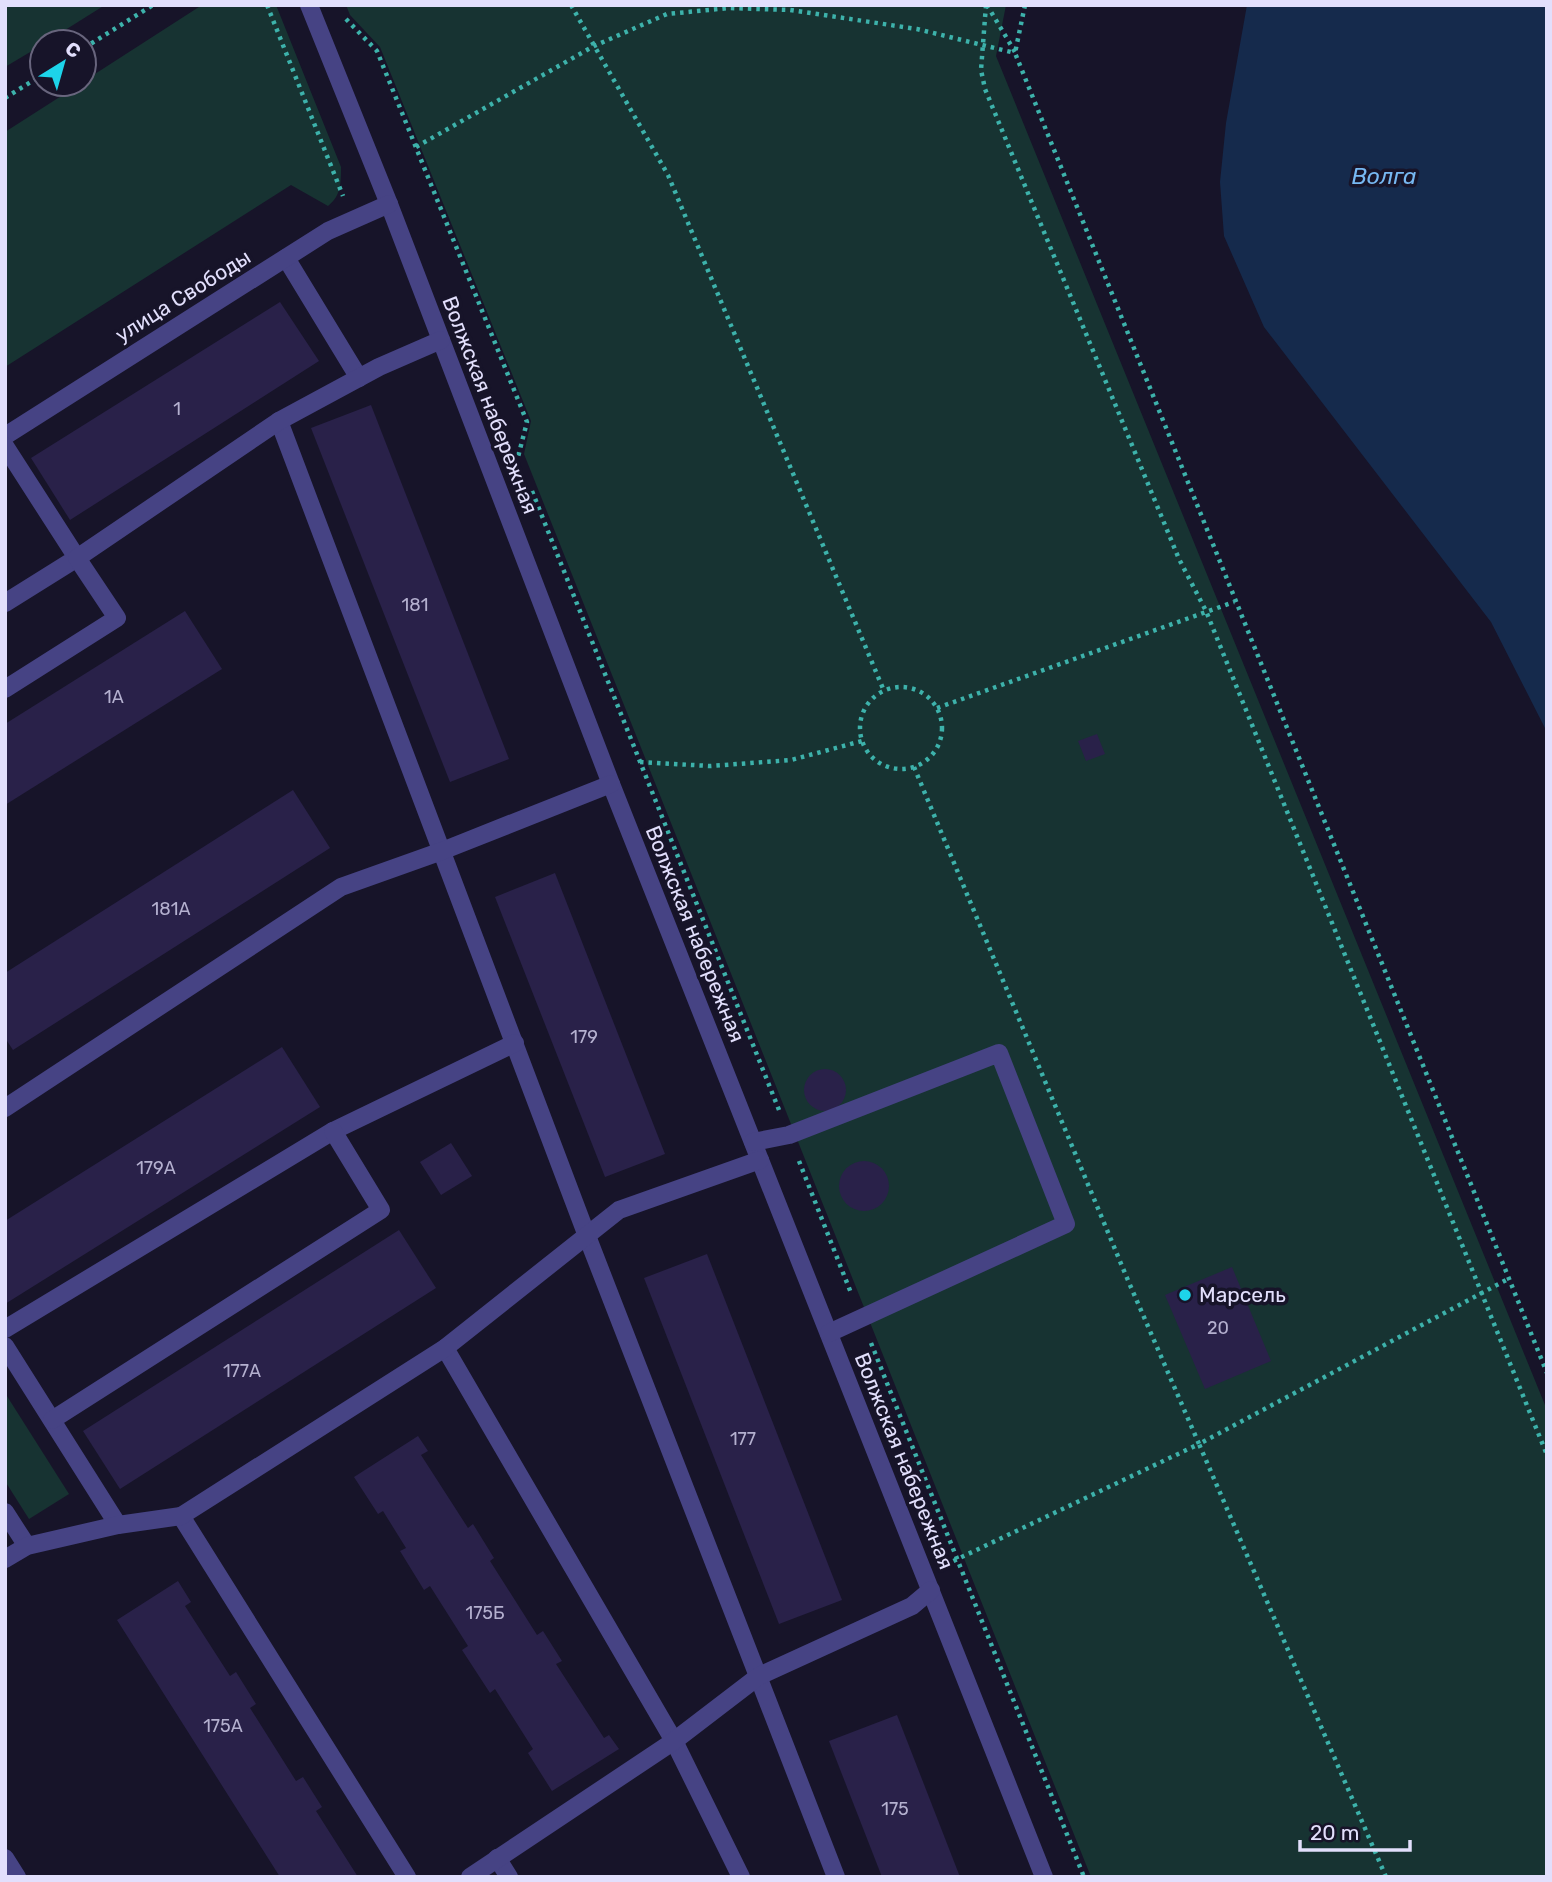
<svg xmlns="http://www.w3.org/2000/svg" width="1552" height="1882" viewBox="0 0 1552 1882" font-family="Rubik,sans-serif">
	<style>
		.green { fill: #173332 }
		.water { fill: #152a4c }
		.building { fill: #292149 }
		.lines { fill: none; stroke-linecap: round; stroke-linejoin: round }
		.path { stroke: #3db2ab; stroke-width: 4.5; stroke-dasharray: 3.5 5; stroke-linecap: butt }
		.minor { stroke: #464384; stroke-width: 18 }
		.poi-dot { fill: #1dd4ea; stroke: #171429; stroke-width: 2.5 }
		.labels { text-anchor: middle; stroke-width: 7; stroke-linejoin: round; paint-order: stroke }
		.number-label { font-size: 18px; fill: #b4b0cf }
		.street-label { font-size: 21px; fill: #e2dffc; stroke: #171429 }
		.poi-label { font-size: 21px; fill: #e2dffc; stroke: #171429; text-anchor: start }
		.water-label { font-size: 23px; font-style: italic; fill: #77b8f2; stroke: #171429 }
	</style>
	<rect width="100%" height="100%" fill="#171429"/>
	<g class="green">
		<polygon points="5,5 105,5 46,42 42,42 42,45 5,67"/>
		<path d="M202,5H276L341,167C341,183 341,196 328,206L291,185L5,367V132L80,84H84V81Z"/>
		<polygon points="346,5 1006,5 996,56 1547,1410 1547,1877 1091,1877 524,454 531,421 380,47 350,15"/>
		<polygon points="5,1393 69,1494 29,1519 5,1481"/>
	</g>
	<polygon class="water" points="1247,5 1547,5 1547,732 1491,622 1264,327 1224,236 1220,182 1226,123"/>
	<g class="building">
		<polygon points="280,302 319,361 70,520 31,458"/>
		<polygon points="371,405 509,759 450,782 311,428"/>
		<polygon points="185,611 222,669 5,805 5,724"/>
		<polygon points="1097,734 1105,754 1086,761 1078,741"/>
		<polygon points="293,790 330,848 13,1050 5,1038 5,973"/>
		<polygon points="555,873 665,1154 605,1177 495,897"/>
		<polygon points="282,1047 320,1107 5,1304 5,1221"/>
		<circle cx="825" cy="1090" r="21"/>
		<polygon points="451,1143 472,1176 441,1195 420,1162"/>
		<circle cx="864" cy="1186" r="25"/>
		<polygon points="399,1230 436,1288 120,1489 83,1431"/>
		<polygon points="707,1254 842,1600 779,1624 644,1278"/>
		<polygon points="1232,1267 1271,1361 1205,1389 1165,1295"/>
		<polygon points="418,1436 428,1451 421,1455 468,1528 473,1524 494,1558 490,1561 537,1635 543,1631 562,1661 556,1664 604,1738 609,1735 619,1749 552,1791 528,1753 533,1749 495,1689 490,1693 462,1650 468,1646 430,1586 424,1590 400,1551 406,1548 383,1511 378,1514 354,1477"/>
		<polygon points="178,1581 191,1602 185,1606 230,1676 236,1672 256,1704 250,1708 296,1781 303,1777 322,1807 316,1811 358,1877 280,1877 117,1620"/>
		<polygon points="897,1715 960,1877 882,1877 829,1741"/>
	</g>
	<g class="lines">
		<g class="path">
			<polyline points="267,5 343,196"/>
			<polyline points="571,5 668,175 884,691"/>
			<polyline points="986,5 981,70 985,89 1179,559 1206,611 1547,1455"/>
			<polyline points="987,5 1015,52"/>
			<polyline points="1025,5 1015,53 1547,1373"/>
			<polyline points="346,19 377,51 527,422 518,457 520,460"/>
			<polyline points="84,48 153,5"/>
			<polyline points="5,98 42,75"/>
			<polyline points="416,147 594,46 667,14 729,8 790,10 917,29 1015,53"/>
			<polyline points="532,491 779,1110"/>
			<circle cx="901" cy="728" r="41"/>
			<polyline points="937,708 1234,602"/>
			<polyline points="640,762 710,766 791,760 862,741"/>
			<polyline points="914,767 1127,1278 1199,1444 947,1564"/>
			<polyline points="799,1161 851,1293"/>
			<polyline points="871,1343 1084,1877"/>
			<polyline points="1386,1877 1199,1444 1508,1279"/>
		</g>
		<g class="minor">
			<polyline points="309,5 389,204 611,784 1044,1877"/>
			<polyline points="286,258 359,378"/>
			<polyline points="279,421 587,1236 836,1877"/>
			<polyline points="5,436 328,231 389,204"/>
			<polyline points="5,446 77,558 5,603"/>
			<polyline points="5,689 117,618 77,558 279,421 379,367 441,340"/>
			<polyline points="5,1108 341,887 442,851 611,784"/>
			<polyline points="753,1142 789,1135 999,1053 1066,1224 829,1333"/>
			<polyline points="5,1329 333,1131 515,1043"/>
			<polyline points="5,1346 118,1525"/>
			<polyline points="445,1348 674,1741 741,1877"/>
			<polyline points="52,1420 381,1210 333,1131"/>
			<polyline points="5,1512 27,1546"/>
			<polyline points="181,1516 407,1877"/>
			<polyline points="5,1559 27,1546 118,1525 181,1516 445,1348 619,1210 760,1160"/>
			<polyline points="5,1858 17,1877"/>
			<polyline points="497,1858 509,1877"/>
			<polyline points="470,1877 674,1741 759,1676 912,1606 931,1590"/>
		</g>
	</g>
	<circle class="poi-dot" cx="1185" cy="1295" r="7"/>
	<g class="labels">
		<g class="number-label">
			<text x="177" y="415">1</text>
			<text x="415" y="611">181</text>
			<text x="114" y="703">1А</text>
			<text x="171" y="915">181А</text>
			<text x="584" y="1043">179</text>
			<text x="156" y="1174">179А</text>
			<text x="1218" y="1334">20</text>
			<text x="242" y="1377">177А</text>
			<text x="743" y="1445">177</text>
			<text x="485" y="1619">175Б</text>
			<text x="223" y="1732">175А</text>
			<text x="895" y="1815">175</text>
		</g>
		<g class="street-label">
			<text transform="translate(183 296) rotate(-32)" y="7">улица Свободы</text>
			<text transform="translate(490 405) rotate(69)" y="7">Волжская набережная</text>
			<text transform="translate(695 934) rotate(68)" y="7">Волжская набережная</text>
			<text transform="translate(904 1461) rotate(68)" y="7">Волжская набережная</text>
		</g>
		<g class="poi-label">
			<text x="1199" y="1302">Марсель</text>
		</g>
		<g class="water-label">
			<text x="1384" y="184">Волга</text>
		</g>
	</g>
	<rect width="1552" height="1882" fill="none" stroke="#e2dffc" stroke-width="14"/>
	<g transform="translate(63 63) rotate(37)"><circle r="33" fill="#171429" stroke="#68657d" stroke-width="2"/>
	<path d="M0-5L12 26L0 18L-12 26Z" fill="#1dd4ea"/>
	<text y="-10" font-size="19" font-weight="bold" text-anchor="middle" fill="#e2dffc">С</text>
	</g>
	<path d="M1300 1840v10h110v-10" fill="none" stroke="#e2dffc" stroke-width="3.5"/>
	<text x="1310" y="1840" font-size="21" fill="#e2dffc" stroke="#171429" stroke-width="5" paint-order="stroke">20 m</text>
</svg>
